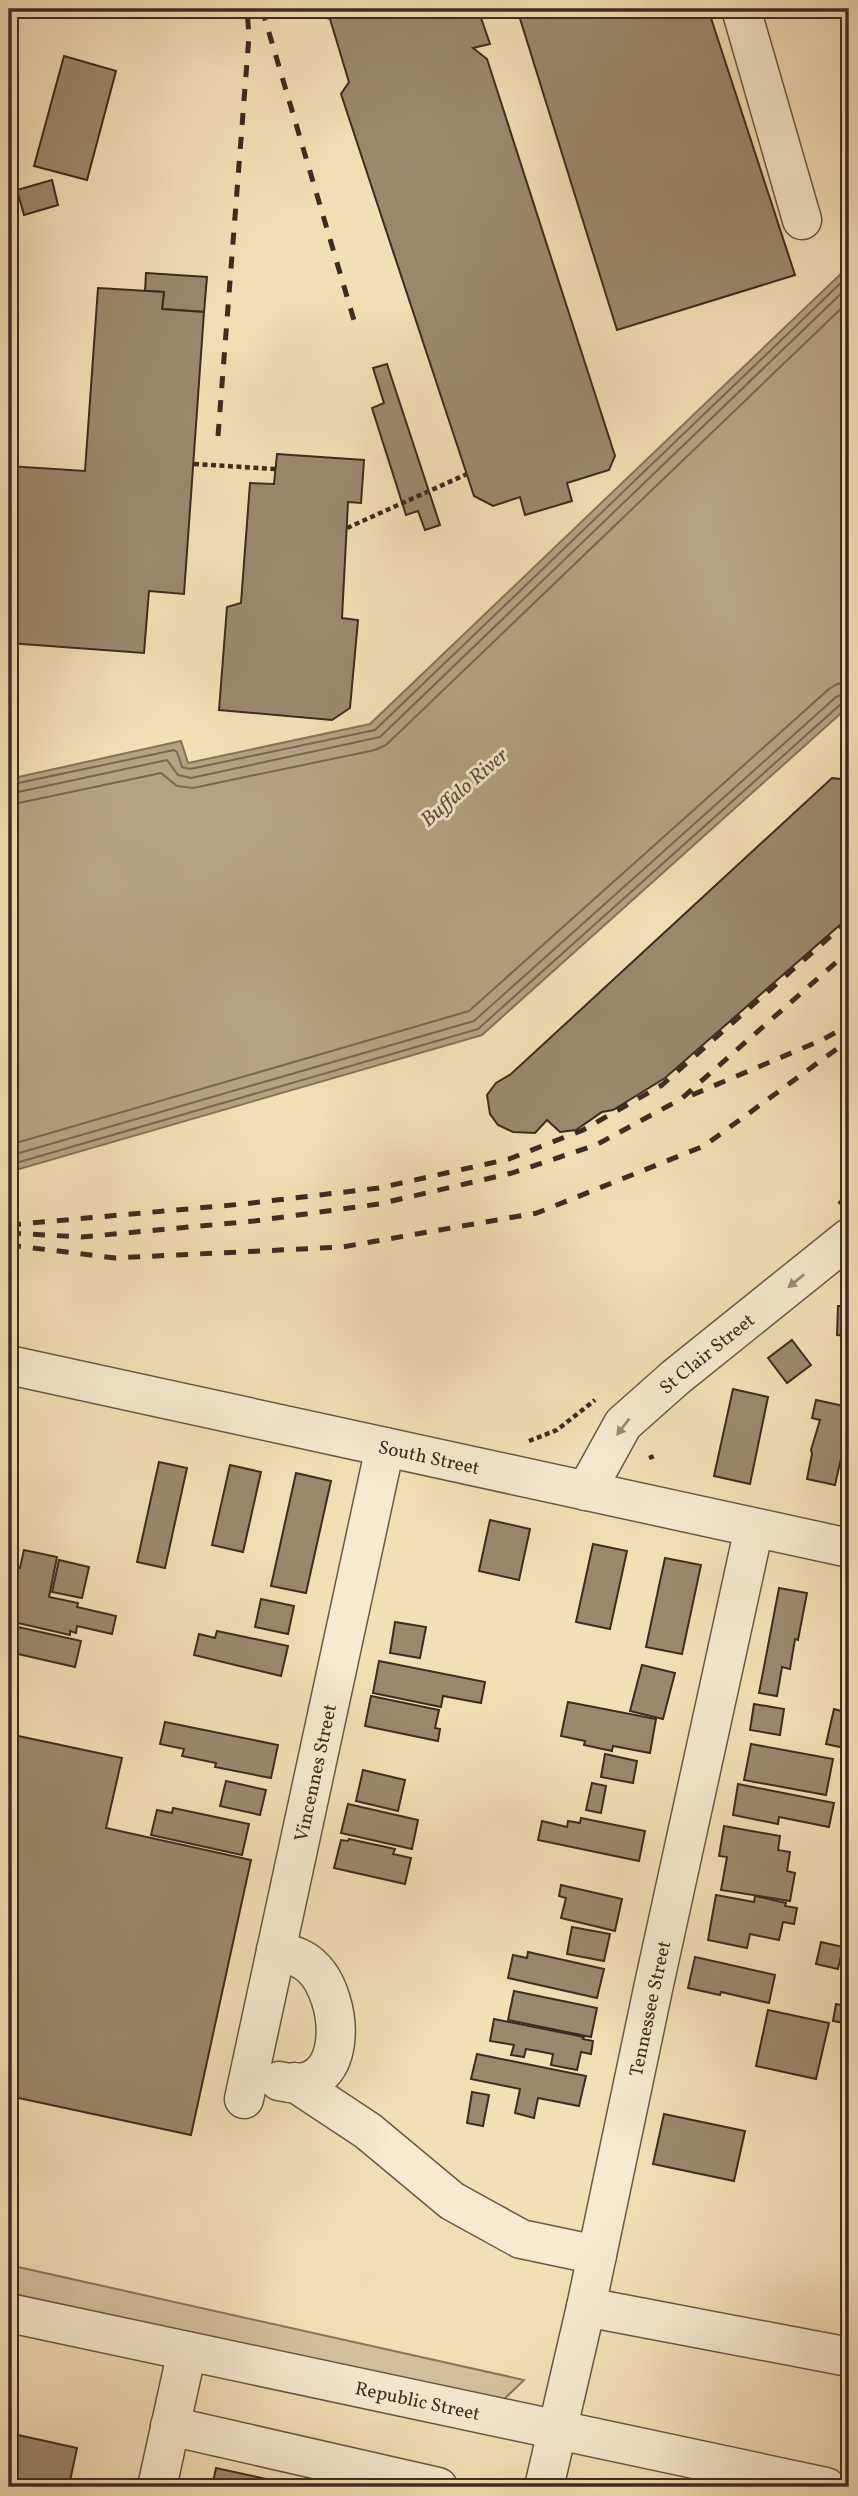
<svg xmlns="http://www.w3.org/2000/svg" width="858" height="2496" viewBox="0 0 858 2496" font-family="Vollkorn,serif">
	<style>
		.green { fill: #d4c19d; stroke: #88765f; stroke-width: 2 }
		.water { fill: #b5a283; stroke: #85735c; stroke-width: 2 }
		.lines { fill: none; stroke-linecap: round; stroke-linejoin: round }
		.shore { stroke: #786752; stroke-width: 2 }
		.building { fill: #9b896e; stroke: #3c2c21; stroke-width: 2 }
		.minor-casing { stroke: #6a5946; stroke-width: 41 }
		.path { stroke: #3c2c21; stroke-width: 4.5; stroke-dasharray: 5 3.5; stroke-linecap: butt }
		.minor { stroke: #f7ead0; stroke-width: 38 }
		.rail { stroke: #3c2c21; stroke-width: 5; stroke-dasharray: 12 12; stroke-linecap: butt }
		.oneway { fill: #9a8b78 }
		.labels { text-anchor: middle; stroke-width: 6; stroke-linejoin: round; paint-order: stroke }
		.street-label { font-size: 19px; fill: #3c2c21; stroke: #f7ead0 }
		.water-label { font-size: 21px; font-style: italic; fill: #604f3e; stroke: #f7ead0 }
	</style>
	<rect width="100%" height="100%" fill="#f3dfb6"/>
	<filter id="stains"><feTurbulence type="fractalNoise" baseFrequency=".00286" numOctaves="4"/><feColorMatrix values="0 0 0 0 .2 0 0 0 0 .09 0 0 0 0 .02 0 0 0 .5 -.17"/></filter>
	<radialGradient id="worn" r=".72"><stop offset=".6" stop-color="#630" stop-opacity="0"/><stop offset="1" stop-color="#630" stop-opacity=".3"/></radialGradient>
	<polygon class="green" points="9,2265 524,2380 502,2401 9,2293"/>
	<polygon class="water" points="849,266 849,706 482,1035 9,1172 9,779 181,741 188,763 370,724"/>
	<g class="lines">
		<g class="shore">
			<polyline points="9,785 174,750 177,752 182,767 190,769 375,730 849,275"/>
			<polyline points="9,794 167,760 178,775 191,778 380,737 849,286"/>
			<polyline points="9,805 161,773 177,786 193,788 375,750 386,745 849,301"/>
			<polyline points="9,1145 469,1011 829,689 837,684 849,682"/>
			<polyline points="9,1156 474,1021 836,697 849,692"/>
			<polyline points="9,1165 478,1029 842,703 849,701"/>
		</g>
	</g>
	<g class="building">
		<polygon points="315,9 478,9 490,44 473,48 487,59 615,456 609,470 567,483 572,501 525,515 520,497 493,506 474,496 341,94 349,82 330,19 317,15"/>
		<polygon points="517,9 708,9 795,275 617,330"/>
		<polygon points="64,56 116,71 87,180 34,166"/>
		<polygon points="52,180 58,205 24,215 17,190"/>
		<polygon points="146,273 207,277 204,312 162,309 164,292 145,291"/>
		<polygon points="98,288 164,292 162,309 204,312 184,594 149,591 144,653 9,643 9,466 85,471"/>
		<polygon points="387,364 440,525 425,530 418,511 406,515 372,408 384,403 373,368"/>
		<polygon points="277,454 364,460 361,503 348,502 342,618 358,620 350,708 332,720 219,710 227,607 241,603 250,483 274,484"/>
		<polygon points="832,778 849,780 849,917 665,1078 613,1110 602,1112 576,1130 560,1132 547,1120 535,1133 513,1132 498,1125 490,1114 487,1095 496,1083 511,1074"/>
		<polygon points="838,1306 849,1306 849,1336 837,1335"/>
		<polygon points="792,1340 811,1365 787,1383 768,1358"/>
		<polygon points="733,1389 768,1397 750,1484 714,1476"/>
		<polygon points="816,1400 849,1407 849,1423 835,1485 807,1479 812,1454 811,1450 820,1420 812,1418"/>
		<polygon points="159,1462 187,1468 165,1568 137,1562"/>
		<polygon points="230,1465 261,1472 243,1552 212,1545"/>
		<polygon points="296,1473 331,1481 306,1593 271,1586"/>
		<polygon points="490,1520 530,1529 519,1580 479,1571"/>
		<polygon points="593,1544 627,1551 610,1629 576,1622"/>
		<polygon points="24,1550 57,1557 49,1597 78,1603 77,1607 116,1616 112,1634 77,1626 76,1633 70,1631 70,1635 9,1621 9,1588 12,1589 17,1567 20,1568"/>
		<polygon points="665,1558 701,1565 682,1654 646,1647"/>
		<polygon points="59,1560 89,1567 82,1598 52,1592"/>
		<polygon points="779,1588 807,1593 798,1640 795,1639 790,1669 782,1667 777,1696 759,1693"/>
		<polygon points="261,1599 294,1606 288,1634 255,1627"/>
		<polygon points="395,1622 426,1627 420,1658 390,1653"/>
		<polygon points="9,1625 81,1641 75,1667 9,1652"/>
		<polygon points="217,1631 288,1646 281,1676 194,1655 199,1634 215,1638"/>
		<polygon points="379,1661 485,1682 481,1703 443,1696 441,1707 373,1693"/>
		<polygon points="642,1665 675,1673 663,1719 630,1711"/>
		<polygon points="371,1696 439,1710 435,1728 440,1729 438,1741 365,1726"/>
		<polygon points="568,1702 656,1719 650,1753 613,1746 612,1751 584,1745 585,1741 561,1736"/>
		<polygon points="754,1704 784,1709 780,1735 750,1730"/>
		<polygon points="834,1709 849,1713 849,1749 826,1744"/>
		<polygon points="165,1722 278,1745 271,1778 215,1767 216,1763 182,1756 184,1749 160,1744"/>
		<polygon points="9,1734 122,1758 106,1828 251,1860 191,2135 9,2096"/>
		<polygon points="751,1744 833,1759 826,1795 744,1780"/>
		<polygon points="605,1754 637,1761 633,1783 601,1777"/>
		<polygon points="363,1770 405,1780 398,1811 356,1801"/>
		<polygon points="226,1781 266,1790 260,1815 220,1806"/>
		<polygon points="592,1783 606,1786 601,1813 586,1810"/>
		<polygon points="738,1784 834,1803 829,1827 779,1817 778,1824 733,1815"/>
		<polygon points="348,1804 418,1820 412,1849 341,1833"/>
		<polygon points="173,1808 249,1824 242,1855 151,1835 157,1810 172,1813"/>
		<polygon points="581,1818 645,1831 639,1861 538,1840 542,1821 567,1827 568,1821 580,1823"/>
		<polygon points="724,1826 780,1836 778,1850 790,1852 787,1871 795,1873 790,1901 721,1890 727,1857 719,1856"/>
		<polygon points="349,1839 395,1849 393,1854 411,1858 405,1884 334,1868 341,1840 348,1841"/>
		<polygon points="561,1885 622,1899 615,1931 561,1918 566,1898 559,1896"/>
		<polygon points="716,1895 754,1902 755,1896 786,1903 785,1906 797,1908 794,1924 783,1922 779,1940 750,1934 747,1948 708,1940"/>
		<polygon points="572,1927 610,1934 604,1961 567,1954"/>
		<polygon points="821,1942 843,1947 838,1969 816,1964"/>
		<polygon points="528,1952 604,1969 597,1998 508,1978 513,1955 527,1958"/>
		<polygon points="695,1957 775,1975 769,2003 721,1992 720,1995 688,1988"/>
		<polygon points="514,1991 597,2008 591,2037 508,2020"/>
		<polygon points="836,2004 849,2006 849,2024 833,2021"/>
		<polygon points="768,2010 829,2023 816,2079 756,2066"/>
		<polygon points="494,2019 584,2037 583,2039 593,2041 591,2054 581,2052 577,2070 551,2065 553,2054 526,2049 524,2057 511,2055 514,2045 490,2041"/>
		<polygon points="477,2054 586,2076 579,2106 538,2098 534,2118 515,2113 520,2089 471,2079"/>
		<polygon points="472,2092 489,2095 483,2126 467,2123"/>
		<polygon points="664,2114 745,2131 734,2181 653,2164"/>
		<polygon points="9,2433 77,2448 70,2481 76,2483 75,2487 9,2487"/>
		<polygon points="216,2468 275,2481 275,2487 212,2487"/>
	</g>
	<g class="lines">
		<g class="minor-casing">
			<g id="minor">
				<polyline points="741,9 802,220"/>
				<path id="s1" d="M9,1365L849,1548"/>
				<path id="s2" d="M586,1491L623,1424L676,1377L849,1238"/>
				<path d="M276,1950C288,1954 302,1957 311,1966C345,1996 352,2099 279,2081"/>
				<polyline points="294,2082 368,2131 452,2201 521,2239 597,2255"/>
				<path id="s3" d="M244,2099L385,1447"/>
				<polyline points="586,2307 849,2357"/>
				<path id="s4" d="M9,2313L826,2487"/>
				<polyline points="170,2426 438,2487"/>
				<polyline points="157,2487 187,2351"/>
				<path id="s5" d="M544,2487L586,2307L653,1989L754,1528"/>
			</g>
		</g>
		<g class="path">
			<polyline points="481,17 501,9"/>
			<polyline points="194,464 275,469"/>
			<polyline points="347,528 467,474"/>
			<polyline points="839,1204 849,1195"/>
			<polyline points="529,1441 557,1430 595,1400"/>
			<polyline points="649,1458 654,1456"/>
		</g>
		<use href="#minor" class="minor"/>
		<g class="rail">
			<polyline points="262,9 356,327"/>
			<polyline points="218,436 249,36 247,9"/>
			<polyline points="692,1095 822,1040 849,1025"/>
			<polyline points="9,1225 243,1204 379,1188 509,1159 583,1130 662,1085 849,920"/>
			<polyline points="9,1233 82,1237 254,1221 379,1204 512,1173 596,1145 681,1099 849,951"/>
			<polyline points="9,1245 115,1258 342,1247 537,1213 704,1146 849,1040"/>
		</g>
	</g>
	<defs><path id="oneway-solid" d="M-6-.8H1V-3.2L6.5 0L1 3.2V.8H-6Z" transform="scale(1.75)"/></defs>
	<g class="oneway">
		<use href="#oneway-solid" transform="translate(796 1281) rotate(141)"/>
		<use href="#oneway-solid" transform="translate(623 1427) rotate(127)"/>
	</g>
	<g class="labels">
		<g class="street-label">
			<text dy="7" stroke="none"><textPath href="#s2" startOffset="186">St Clair Street</textPath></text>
			<text dy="7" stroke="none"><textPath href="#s1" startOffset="430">South Street</textPath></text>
			<text dy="7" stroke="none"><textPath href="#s3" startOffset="334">Vincennes Street</textPath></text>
			<text dy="7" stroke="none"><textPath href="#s5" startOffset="490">Tennessee Street</textPath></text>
			<text dy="7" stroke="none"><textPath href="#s4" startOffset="418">Republic Street</textPath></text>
		</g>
		<g class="water-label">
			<text transform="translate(464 787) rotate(-41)" y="7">Buffalo River</text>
		</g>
	</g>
	<rect width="858" height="2496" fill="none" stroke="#f3dfb6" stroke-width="35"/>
	<rect x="10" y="10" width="837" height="2475" fill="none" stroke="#3c2c21" stroke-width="3.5"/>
	<rect x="18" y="18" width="823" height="2461" fill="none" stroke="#3c2c21" stroke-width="2"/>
	<rect width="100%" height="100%" filter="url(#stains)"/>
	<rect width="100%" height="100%" fill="url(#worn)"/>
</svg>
